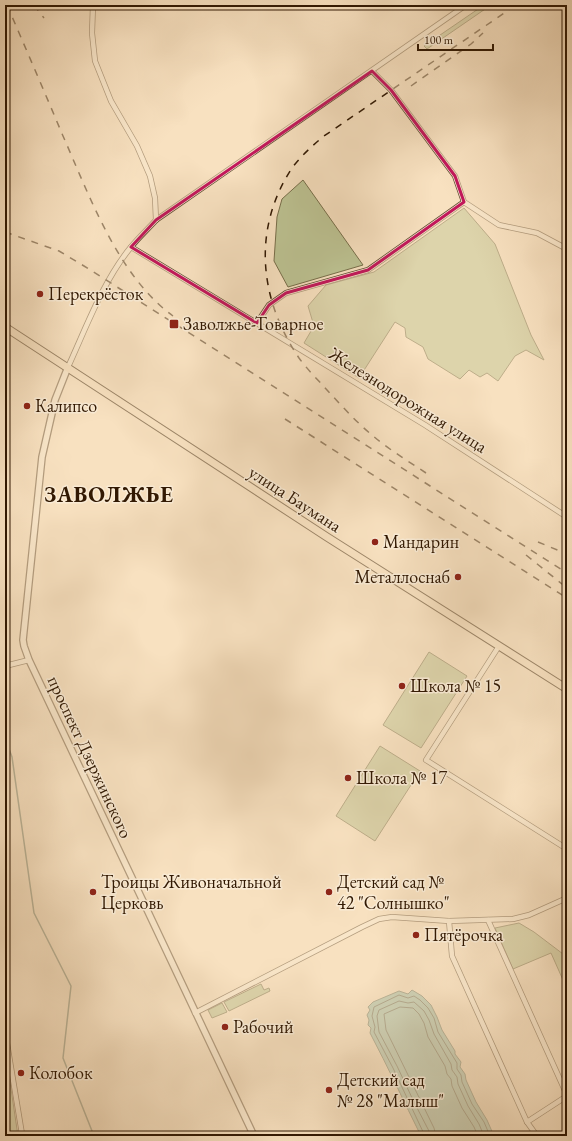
<svg xmlns="http://www.w3.org/2000/svg" width="572" height="1141" viewBox="0 0 572 1141" font-family="'EB Garamond',serif">
	<style>
		.green { fill: #bdc393; stroke: #776e4a }
		.water { fill: #9fbeac; stroke: #737c68 }
		.lines { fill: none; stroke-linecap: round; stroke-linejoin: round }
		.shore { stroke: #686b57; stroke-width: 1 }
		.stream { stroke: #737c68; stroke-width: 1.5 }
		.minor-casing { stroke: #634a32; stroke-width: 6 }
		.tertiary-casing { stroke: #634a32; stroke-width: 8 }
		.primary-casing { stroke: #311802; stroke-width: 9 }
		.minor { stroke: #faecd6; stroke-width: 4.5 }
		.tertiary { stroke: #faecd6; stroke-width: 5.5 }
		.primary { stroke: #f8e1c0; stroke-width: 7 }
		.rail { stroke: #311802; stroke-width: 1.5; stroke-dasharray: 7 7; stroke-linecap: butt }
		.marked { fill: none; stroke: #c2185b; stroke-width: 3; stroke-linejoin: round }
		.poi-dot { fill: #8f2418; stroke: #faecd6; stroke-width: 1.5 }
		.labels { text-anchor: middle; stroke-width: 3; stroke-linejoin: round; paint-order: stroke }
		.poi-label { font-size: 18px; fill: #311802; stroke: #faecd6; text-anchor: start }
		.street-label { font-size: 18px; fill: #311802; stroke: #faecd6 }
		.district-label { font-size: 22px; font-weight: bold; letter-spacing: 1px; fill: #311802; stroke: #faecd6 }
	</style>
	<rect width="100%" height="100%" fill="#f8e1c0"/>
	<filter id="stains"><feTurbulence type="fractalNoise" baseFrequency=".005" numOctaves="4"/><feColorMatrix values="0 0 0 0 .2 0 0 0 0 .09 0 0 0 0 .02 0 0 0 .5 -.17"/></filter>
	<radialGradient id="worn" r=".72"><stop offset=".6" stop-color="#630" stop-opacity="0"/><stop offset="1" stop-color="#630" stop-opacity=".3"/></radialGradient>
	<g class="green">
		<polygon points="484,5 491,5 427,49 424,46"/>
		<polygon points="303,180 363,265 288,287 274,261 277,217 282,199"/>
		<polygon points="464,208 495,244 531,335 544,360 526,350 515,356 498,381 487,373 480,377 469,370 460,379 428,359 423,347 406,337 405,328 395,322 359,378 304,343 314,326 308,306 326,285 374,272"/>
		<polygon points="429,652 467,676 421,748 383,725"/>
		<polygon points="380,746 420,771 375,841 336,816"/>
		<polygon points="519,923 534,932 567,957 567,989 551,953 513,969 495,928"/>
		<polygon points="261,984 264,990 269,988 270,991 229,1011 224,1002"/>
		<polygon points="222,1003 227,1012 212,1018 208,1010"/>
		<polygon points="5,1052 7,1062 18,1136 5,1136"/>
	</g>
	<path class="water" d="M412,990L422,996L431,1005L437,1017L442,1030L455,1051V1054L461,1062L460,1067L465,1074L466,1080L476,1102L487,1120L494,1136H421C404,1102 388,1067 370,1033L371,1028L368,1025L369,1020L367,1015L370,1010L368,1007L373,1002L399,991L408,994Z"/>
	<g class="lines">
		<g class="shore">
			<polyline points="425,1136 393,1068 374,1032 375,1027 372,1016 374,1007 399,995 408,998 414,996 420,1000 428,1008 434,1018 438,1032 457,1063 457,1069 461,1075 462,1082 472,1104 484,1122 490,1136"/>
			<polyline points="430,1136 429,1131 414,1102 397,1066 379,1032 377,1016 379,1010 399,1001 408,1003 414,1002 424,1011 429,1020 434,1034 451,1064 452,1070 457,1077 458,1084 468,1106 479,1124 484,1136"/>
			<polyline points="436,1136 434,1128 386,1030 384,1014 400,1007 413,1008 419,1014 424,1023 428,1037 445,1066 447,1074 451,1079 452,1086 462,1108 474,1127 478,1136"/>
		</g>
		<polyline class="stream" points="5,738 12,757 34,913 71,986 63,1058 94,1136"/>
		<g class="minor-casing">
			<g id="minor">
				<polyline points="93,5 92,33 95,61 111,101 137,146 150,176 155,198 156,220"/>
				<polyline points="372,71 391,90 455,176 464,202"/>
				<polyline points="131,247 425,425 567,517"/>
				<polyline points="257,323 269,305 286,293 368,270 464,202 499,225 537,233 567,249"/>
				<path d="M68,367C86,328 103,281 131,247C138,238 148,229 156,220L466,5"/>
				<polyline points="499,646 426,760 567,849"/>
				<polyline points="5,666 29,660"/>
				<polyline points="488,920 567,1095"/>
				<polyline points="449,921 452,956 527,1122 537,1136"/>
				<polyline points="195,1013 362,927 379,919 392,917 449,921 513,919 529,915 567,898"/>
				<polyline points="5,1031 22,1134 24,1136"/>
				<polyline points="527,1122 567,1096"/>
			</g>
		</g>
		<g class="tertiary-casing">
			<polyline id="tertiary" points="68,367 55,400 42,457 23,640 24,646 29,660 254,1136"/>
		</g>
		<g class="primary-casing">
			<polyline id="primary" points="5,327 327,537 567,689"/>
		</g>
		<use href="#minor" class="minor"/>
		<use href="#tertiary" class="tertiary"/>
		<use href="#primary" class="primary"/>
		<g class="rail">
			<path d="M7,5C26,49 45,93 63,136C90,197 118,276 173,316"/>
			<polyline points="34,5 44,18"/>
			<polyline points="411,86 471,44 483,33"/>
			<polyline points="5,232 59,251 84,266 567,573"/>
			<polyline points="285,419 567,598"/>
			<path d="M426,473C408,461 388,449 372,435C355,421 341,405 327,390C318,380 307,369 299,358C259,299 252,229 292,168C301,156 312,146 324,136L516,5"/>
			<polyline points="538,542 567,554"/>
			<polyline points="526,555 567,588"/>
		</g>
	</g>
	<path d="M0 0H572V1141H0ZM372,71L391,90L455,176L464,202L368,270L286,293L269,305L257,323L131,247L156,220Z" fill="#f8e1c0" fill-opacity=".55" fill-rule="evenodd"/>
	<path class="marked" d="M372,71L391,90L455,176L464,202L368,270L286,293L269,305L257,323L131,247L156,220Z"/>
	<g class="poi-dot">
		<circle cx="40" cy="294" r="4"/>
		<rect x="169" y="319" width="10" height="10" rx="2"/>
		<circle cx="27" cy="406" r="4"/>
		<circle cx="375" cy="542" r="4"/>
		<circle cx="458" cy="577" r="4"/>
		<circle cx="402" cy="686" r="4"/>
		<circle cx="348" cy="778" r="4"/>
		<circle cx="93" cy="892" r="4"/>
		<circle cx="329" cy="892" r="4"/>
		<circle cx="416" cy="935" r="4"/>
		<circle cx="225" cy="1027" r="4"/>
		<circle cx="21" cy="1073" r="4"/>
		<circle cx="329" cy="1090" r="4"/>
	</g>
	<g class="labels">
		<g class="poi-label">
			<text x="48" y="300">Перекрёсток</text>
			<text x="183" y="330">Заволжье-Товарное</text>
			<text x="35" y="412">Калипсо</text>
			<text x="383" y="548">Мандарин</text>
			<text x="450" y="583" text-anchor="end">Металлоснаб</text>
			<text x="410" y="692">Школа № 15</text>
			<text x="356" y="784">Школа № 17</text>
			<text x="101" y="888">Троицы Живоначальной<tspan x="101" dy="21">Церковь</tspan></text>
			<text x="337" y="888">Детский сад №<tspan x="337" dy="21">42 "Солнышко"</tspan></text>
			<text x="424" y="941">Пятёрочка</text>
			<text x="233" y="1033">Рабочий</text>
			<text x="29" y="1079">Колобок</text>
			<text x="337" y="1086">Детский сад<tspan x="337" dy="21">№ 28 "Малыш"</tspan></text>
		</g>
		<g class="street-label">
			<text transform="translate(408 400) rotate(32)" y="6">Железнодорожная улица</text>
			<text transform="translate(295 499) rotate(33)" y="6">улица Баумана</text>
			<text transform="translate(90 757) rotate(65)" y="6">проспект Дзержинского</text>
		</g>
		<g class="district-label">
			<text x="109" y="502">ЗАВОЛЖЬЕ</text>
		</g>
	</g>
	<rect width="572" height="1141" fill="none" stroke="#f8e1c0" stroke-width="20"/>
	<rect x="6" y="6" width="560" height="1129" fill="none" stroke="#311802" stroke-width="2"/>
	<rect x="10" y="10" width="552" height="1121" fill="none" stroke="#311802"/>
	<path d="M418 44v6h75v-6" fill="none" stroke="#311802" stroke-width="2"/>
	<text x="424" y="44" font-size="12" fill="#311802" stroke="#faecd6" stroke-width="3" paint-order="stroke">100 m</text>
	<rect width="100%" height="100%" filter="url(#stains)"/>
	<rect width="100%" height="100%" fill="url(#worn)"/>
</svg>
